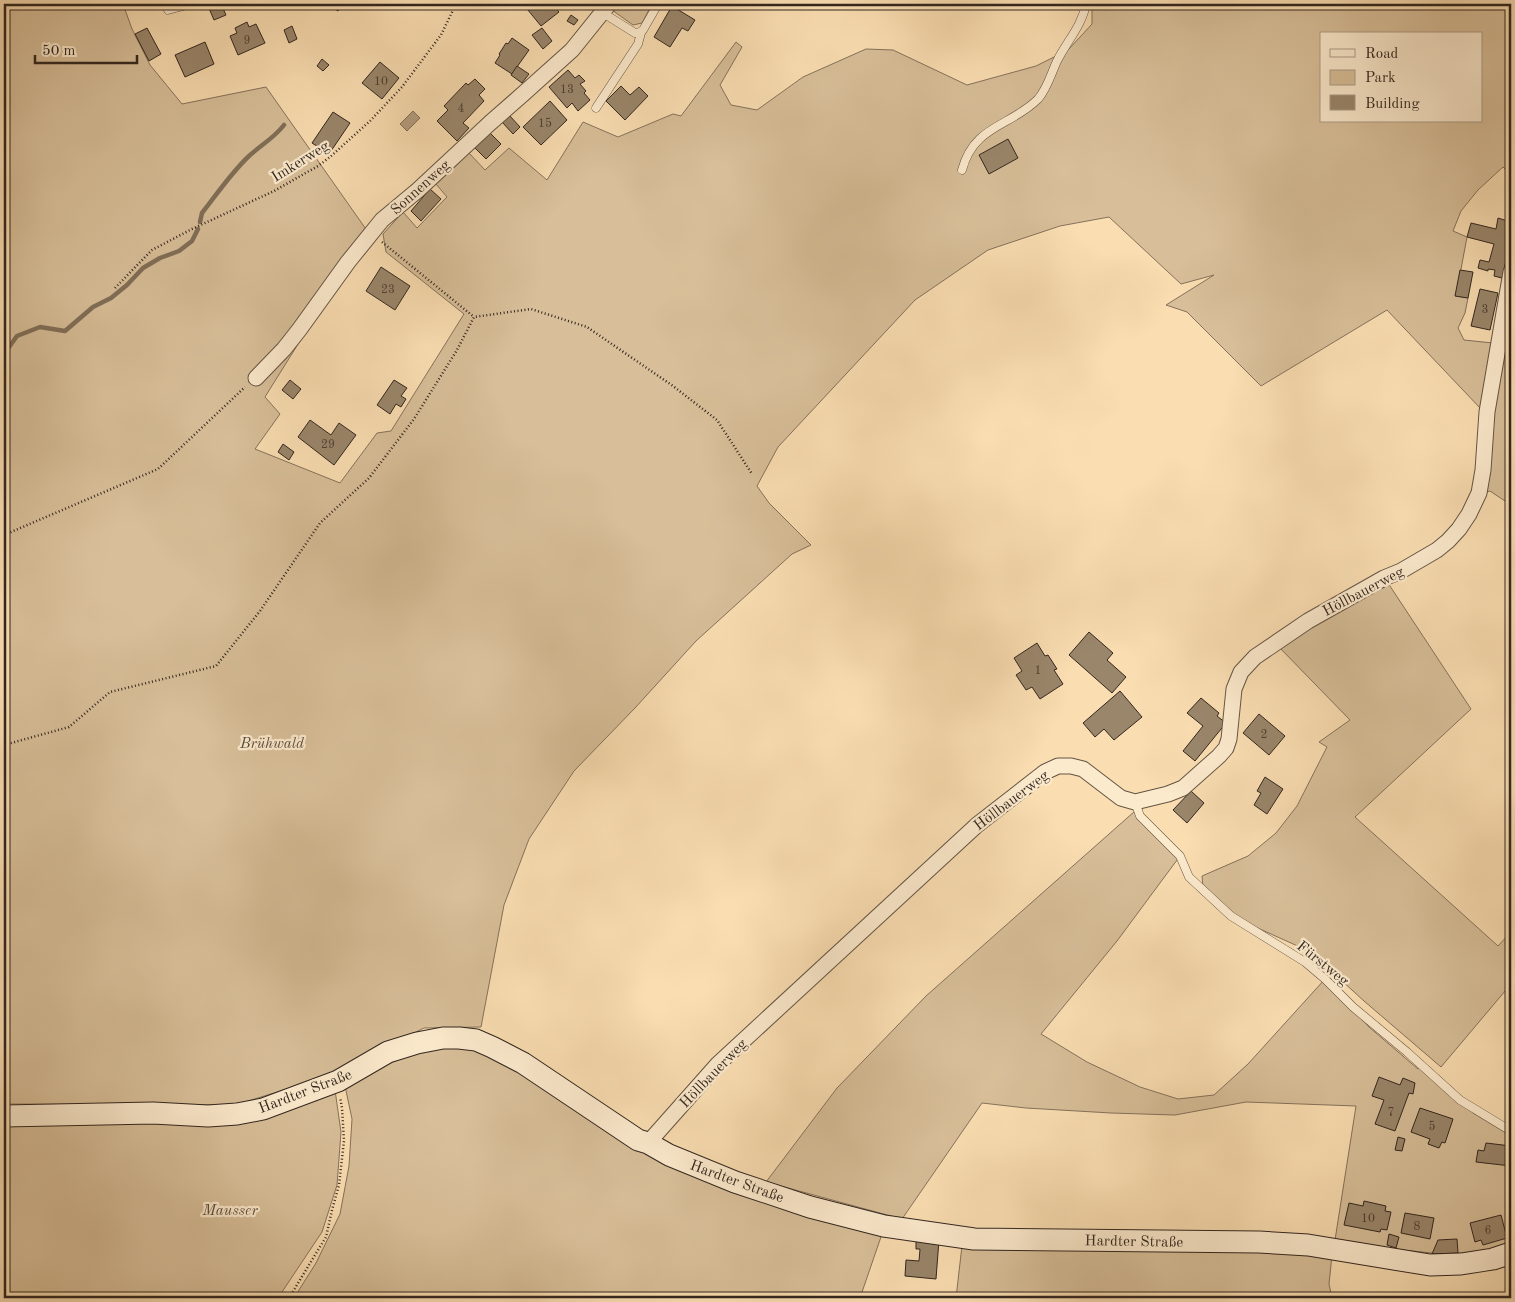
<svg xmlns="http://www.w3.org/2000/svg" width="1515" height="1302" viewBox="0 0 1515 1302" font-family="'Old Standard TT',serif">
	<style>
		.green { fill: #d8bf99; stroke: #85725c; fill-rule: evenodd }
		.water { fill: #b69f80; stroke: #816f59 }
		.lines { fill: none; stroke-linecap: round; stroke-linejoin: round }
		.stream { stroke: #816f59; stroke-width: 4.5 }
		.building { fill: #9a866b; stroke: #32261f }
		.lane-casing { stroke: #645444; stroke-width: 9 }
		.street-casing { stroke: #645444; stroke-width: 17 }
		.secondary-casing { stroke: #32261f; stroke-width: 23 }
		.path { stroke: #32261f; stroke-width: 2.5; stroke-dasharray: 1 2.5; stroke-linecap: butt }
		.lane { stroke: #fceacd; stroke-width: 8 }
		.street { stroke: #fceacd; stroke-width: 15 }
		.secondary { stroke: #fceacd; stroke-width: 21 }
		.labels { text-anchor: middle; stroke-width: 4.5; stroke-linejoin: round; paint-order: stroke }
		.number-label { font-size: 12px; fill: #4c3e32 }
		.street-label { font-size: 15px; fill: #32261f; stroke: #fceacd }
		.park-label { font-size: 15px; font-style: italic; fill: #5c4c3e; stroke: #fceacd }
	</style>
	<rect width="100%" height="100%" fill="#fadeb2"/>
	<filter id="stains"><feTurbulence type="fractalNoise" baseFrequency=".004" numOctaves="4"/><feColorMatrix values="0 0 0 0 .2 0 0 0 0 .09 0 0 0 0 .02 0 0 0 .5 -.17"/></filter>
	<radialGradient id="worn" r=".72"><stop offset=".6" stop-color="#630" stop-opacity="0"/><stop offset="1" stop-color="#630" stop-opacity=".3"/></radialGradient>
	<g class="green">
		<path d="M4,4H123L132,29L150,65L182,104L266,87L368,232L265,397L280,414L255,449L340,483L377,433L391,431L464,314L386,252L383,234L403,212L417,228L447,197L436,184L469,153L485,170L509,148L547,180L583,122L618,137L673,114L681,116L736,42L742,47L720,85L731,105L757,110L803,77L866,49L893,50L967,85L1036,66L1068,50L1092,24V4H1511V175L1503,167L1478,190L1461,211L1453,231L1467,237L1456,296L1468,298L1465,313L1458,328L1464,340L1493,343L1481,409L1387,310L1261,386L1187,312L1166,305L1214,275L1181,284L1109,217L1060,226L988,250L915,300L778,447L757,486L769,503L811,545L792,554L696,641L635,708L574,771L529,839L504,905L481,1027L424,1028L326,1077L235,1105L4,1104ZM1321,34H1481V121H1321Z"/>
		<polygon points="616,4 652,4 642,23 633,25 612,10"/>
		<polygon points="1501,345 1511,346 1511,505 1490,491 1483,493"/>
		<polygon points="1386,580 1471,709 1355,817 1498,946 1511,932 1511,984 1441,1067 1364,1001 1318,959 1302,948 1231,916 1203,887 1202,876 1248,856 1276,833 1297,806 1327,747 1319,742 1350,720 1278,646"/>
		<polygon points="1135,811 1180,856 1117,941 1041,1034 1087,1062 1140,1087 1178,1099 1214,1095 1248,1064 1325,979 1369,1027 1418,1069 1420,1064 1473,1113 1511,1136 1511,1246 1462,1256 1382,1248 1335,1240 1356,1106 1246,1102 1175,1115 1111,1113 1026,1108 982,1103 902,1219 766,1182 837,1088 926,996"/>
		<polygon points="456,1043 489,1051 587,1113 883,1231 860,1298 294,1298 316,1263 340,1214 349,1166 352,1119 345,1086 378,1068 425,1049"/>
		<polygon points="335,1090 341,1132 337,1185 322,1232 278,1298 4,1298 4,1126 147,1123"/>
		<polygon points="963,1237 1332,1255 1329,1284 1332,1298 956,1298"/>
	</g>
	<polygon class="water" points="413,111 420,118 407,131 400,124"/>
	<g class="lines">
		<g class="stream">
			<path d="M200,222L202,213C217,194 231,173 249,156C261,145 274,138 284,125"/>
			<polyline points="4,354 17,336 40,327 65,331 93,307 111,298 127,285 143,268 160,258 179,251 192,241 198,229"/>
		</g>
	</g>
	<g class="building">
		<polygon points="214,4 221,4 226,15 214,20 208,6"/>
		<polygon points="328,4 343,4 338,11"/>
		<polygon points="523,4 552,4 559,12 541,26"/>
		<polygon points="672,6 695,20 688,31 682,28 670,47 654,37"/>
		<polygon points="571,15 578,20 574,25 567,21"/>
		<polygon points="247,22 249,27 256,24 265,43 238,55 230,36 237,33 235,28"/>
		<polygon points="292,26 297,39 289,43 284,30"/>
		<polygon points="147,28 161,54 149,61 135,34"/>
		<polygon points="542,28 552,41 543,49 532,35"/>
		<polygon points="512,38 529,50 512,74 495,63 500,55 499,54 506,43 508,44"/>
		<polygon points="205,42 214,64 185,77 175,55"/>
		<polygon points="322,59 329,65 323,71 317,66"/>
		<polygon points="380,62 399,78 382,99 362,83"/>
		<polygon points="517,66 529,74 522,83 511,75"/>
		<polygon points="568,70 575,78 579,75 585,81 580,84 586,91 584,93 590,100 578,111 572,103 567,108 549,87"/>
		<polygon points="475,79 485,89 479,95 484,101 463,123 469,128 457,141 437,121 448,110 444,106 466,83 468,85"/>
		<polygon points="621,86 630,95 639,87 648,96 625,120 606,101"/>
		<polygon points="550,101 567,120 541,145 523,127"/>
		<polygon points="333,112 350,123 329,154 312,143"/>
		<polygon points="509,115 520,127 513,134 502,122"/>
		<polygon points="489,132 501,144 486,159 474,147"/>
		<polygon points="1008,139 1018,158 989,174 979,155"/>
		<polygon points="430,189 441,199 421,221 411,211"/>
		<polygon points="1498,218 1511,222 1511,238 1502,278 1494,276 1495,270 1488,269 1488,271 1478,268 1480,260 1489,262 1494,244 1467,237 1471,223 1496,229"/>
		<polygon points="381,267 410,286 395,310 366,291"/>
		<polygon points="1460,270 1473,272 1468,298 1455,296"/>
		<polygon points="1480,289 1498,293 1490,330 1471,326"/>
		<polygon points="290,380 301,389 293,399 282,390"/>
		<polygon points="394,380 407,388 401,396 406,399 401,407 396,404 390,414 377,405"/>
		<polygon points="310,420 331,435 339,423 356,435 334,465 298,437"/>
		<polygon points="283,444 294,452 289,460 278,452"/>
		<polygon points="1089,632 1113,653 1107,660 1126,677 1112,693 1069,655"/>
		<polygon points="1037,643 1045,656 1048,655 1057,669 1054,670 1063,684 1040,699 1032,687 1026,690 1016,675 1022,671 1014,658"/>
		<polygon points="1120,691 1142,717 1114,740 1104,729 1095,737 1083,723"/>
		<polygon points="1201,698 1219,713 1217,716 1226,723 1195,761 1183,751 1203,726 1187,713"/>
		<polygon points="1259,714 1285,736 1269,755 1243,733"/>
		<polygon points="1265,777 1283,789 1267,814 1254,805 1261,793 1257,791"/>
		<polygon points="1191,791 1204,803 1187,823 1173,810"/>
		<polygon points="1379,1077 1400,1085 1403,1078 1415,1083 1413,1094 1409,1093 1395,1131 1375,1124 1384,1100 1372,1096"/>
		<polygon points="1420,1108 1453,1119 1445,1143 1442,1142 1439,1148 1428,1144 1430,1139 1411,1132"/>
		<polygon points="1398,1137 1405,1139 1402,1151 1395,1150"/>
		<polygon points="1486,1143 1511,1146 1511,1166 1476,1162 1478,1150 1484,1151"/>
		<polygon points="1364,1201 1386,1206 1385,1211 1391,1212 1387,1230 1381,1229 1380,1232 1344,1225 1349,1203 1363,1206"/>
		<polygon points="1405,1213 1434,1218 1430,1239 1401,1233"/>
		<polygon points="1501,1215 1507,1238 1483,1245 1481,1240 1475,1242 1470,1223"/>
		<polygon points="1389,1234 1399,1237 1396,1248 1387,1245"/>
		<polygon points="1457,1239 1458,1253 1432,1254 1438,1240"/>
		<polygon points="939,1240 936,1279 905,1276 906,1260 919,1261 920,1249 916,1249 916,1241"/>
	</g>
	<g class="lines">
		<g class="lane-casing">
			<g id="lane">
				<polyline points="168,10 191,4"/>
				<polyline points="603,13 635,33 638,33 643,30 658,4"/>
				<polyline points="596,108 638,44 641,33"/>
				<path d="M962,170C974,125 1010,127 1038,99C1047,89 1051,74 1057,61C1067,41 1082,26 1086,4"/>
				<polyline points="1135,802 1140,816 1180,856 1189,877 1231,916 1305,962 1325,979 1353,1007 1407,1052 1460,1100 1511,1131"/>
			</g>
		</g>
		<g class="street-casing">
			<g id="street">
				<polyline points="256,378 284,349 299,330 348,262 382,220 418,190 490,123 523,94 572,50 609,4"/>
				<polyline points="648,1143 718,1064 977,825 1045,772 1058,766 1071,766 1083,769 1121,798 1135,802 1168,794 1183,788 1219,756 1226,748 1229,739 1234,689 1241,672 1255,657 1308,621 1384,578 1401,571 1437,550 1448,541 1459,529 1469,514 1479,493 1483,470 1487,412 1511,272"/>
			</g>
		</g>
		<g class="secondary-casing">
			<polyline id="secondary" points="4,1116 153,1113 208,1116 237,1114 263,1109 338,1081 388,1052 417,1043 443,1038 459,1038 476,1040 492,1047 523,1063 638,1140 648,1143 669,1155 735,1182 810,1207 884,1226 974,1239 1259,1242 1308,1245 1430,1265 1461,1264 1493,1259 1511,1253"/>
		</g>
		<g class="path">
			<polyline points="382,242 474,317"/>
			<polyline points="115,288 152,250 192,229 274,191 318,166 330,157 370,121 402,87 441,35 456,4"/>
			<polyline points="4,535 158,469 245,387"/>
			<polyline points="4,745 69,727 110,692 216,666 260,611 320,523 369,478 414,419 457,350 474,317 531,309 587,327 673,386 717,420 752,474"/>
			<polyline points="289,1298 326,1237 332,1210 339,1185 344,1141 342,1108 340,1097"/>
		</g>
		<use href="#lane" class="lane"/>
		<use href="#street" class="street"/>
		<use href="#secondary" class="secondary"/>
	</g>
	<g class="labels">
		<g class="number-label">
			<text x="247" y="44">9</text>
			<text x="381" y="85">10</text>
			<text x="567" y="93">13</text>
			<text x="461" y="112">4</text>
			<text x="545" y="127">15</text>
			<text x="388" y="293">23</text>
			<text x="1485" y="313">3</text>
			<text x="328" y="448">29</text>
			<text x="1038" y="674">1</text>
			<text x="1264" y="738">2</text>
			<text x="1391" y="1116">7</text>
			<text x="1432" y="1130">5</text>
			<text x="1368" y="1222">10</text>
			<text x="1417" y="1230">8</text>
			<text x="1488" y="1234">6</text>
		</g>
		<g class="street-label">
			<text transform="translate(300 161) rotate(-32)" y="5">Imkerweg</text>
			<text transform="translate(420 187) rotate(-42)" y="5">Sonnenweg</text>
			<text transform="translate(1363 591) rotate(-28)" y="5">Höllbauerweg</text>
			<text transform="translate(1011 800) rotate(-37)" y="5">Höllbauerweg</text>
			<text transform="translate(1323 963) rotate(39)" y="5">Fürstweg</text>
			<text transform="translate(713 1073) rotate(-46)" y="5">Höllbauerweg</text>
			<text transform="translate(305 1091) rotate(-21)" y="5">Hardter Straße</text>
			<text transform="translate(737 1181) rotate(20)" y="5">Hardter Straße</text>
			<text transform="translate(1134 1241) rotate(1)" y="5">Hardter Straße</text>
		</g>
		<g class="park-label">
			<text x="272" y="748">Brühwald</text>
			<text x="230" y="1215">Mausser</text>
		</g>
	</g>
	<rect width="1515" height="1302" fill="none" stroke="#fadeb2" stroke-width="20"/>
	<rect x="5" y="5" width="1505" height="1292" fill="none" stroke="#32261f" stroke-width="2.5"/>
	<rect x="10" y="10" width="1495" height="1282" fill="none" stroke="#32261f"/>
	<rect x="1320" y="32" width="162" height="90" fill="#fceacd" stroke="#ab9c87"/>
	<rect x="1330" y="49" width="25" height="8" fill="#fceacd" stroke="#ab9c87"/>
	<text x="1365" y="58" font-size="15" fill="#32261f">Road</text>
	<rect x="1330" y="70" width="25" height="15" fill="#d8bf99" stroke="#ab9c87"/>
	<text x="1365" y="82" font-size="15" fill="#32261f">Park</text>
	<rect x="1330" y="95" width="25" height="15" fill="#9a866b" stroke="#ab9c87"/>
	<text x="1365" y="108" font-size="15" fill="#32261f">Building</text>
	<path d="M35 55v8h102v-8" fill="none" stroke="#32261f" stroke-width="2.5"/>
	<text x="42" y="55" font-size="15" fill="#32261f" stroke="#fceacd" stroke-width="4" paint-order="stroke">50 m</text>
	<rect width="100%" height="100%" filter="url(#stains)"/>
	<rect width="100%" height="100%" fill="url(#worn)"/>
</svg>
